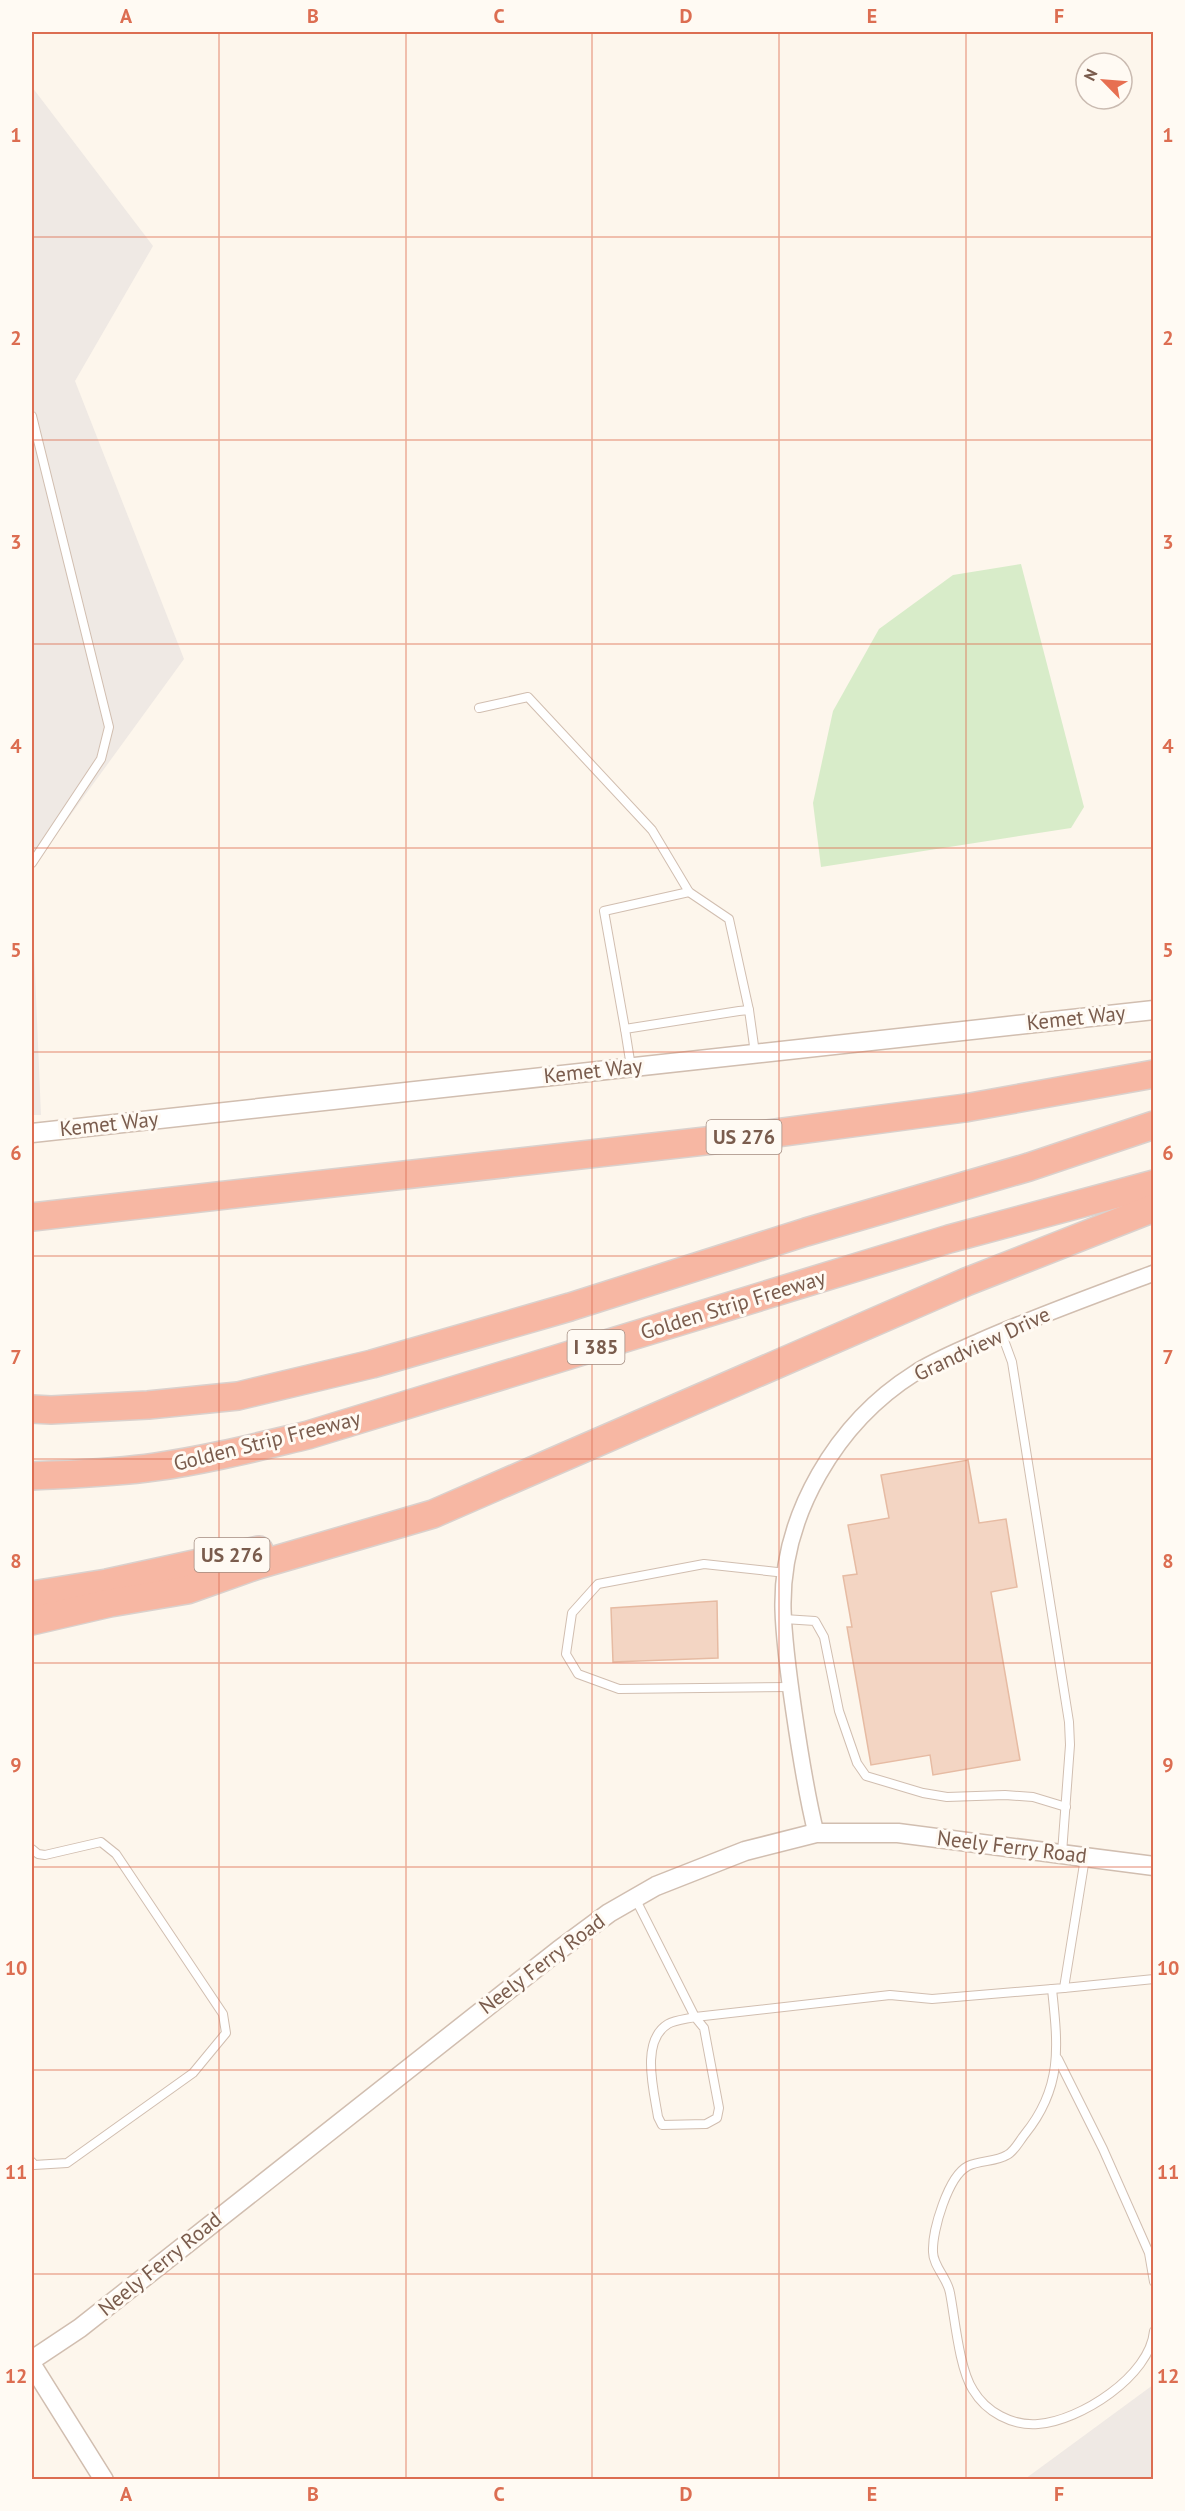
<svg xmlns="http://www.w3.org/2000/svg" width="1185" height="2511" viewBox="0 0 1185 2511" font-family="'PT Sans',sans-serif">
	<style>
		.industrial { fill: #efe9e4 }
		.green { fill: #d8ecc9 }
		.building { fill: #f3d5c3; stroke: #e6bba3; stroke-width: 1.5 }
		.lines { fill: none; stroke-linecap: round; stroke-linejoin: round }
		.service-casing { stroke: #d1beb0; stroke-width: 10 }
		.minor-casing { stroke: #d1beb0; stroke-width: 18 }
		.tertiary-casing { stroke: #d1beb0; stroke-width: 21 }
		.motorway-casing { stroke: #dad1cd; stroke-width: 30 }
		.service { stroke: #fff; stroke-width: 8 }
		.minor { stroke: #fff; stroke-width: 15 }
		.tertiary { stroke: #fff; stroke-width: 18 }
		.motorway { stroke: #f7b7a3; stroke-width: 27 }
		.grid { fill: none; stroke: #dc6d51; stroke-width: 1.5; stroke-opacity: 0.55 }
		.labels { text-anchor: middle; stroke-width: 6; stroke-linejoin: round; paint-order: stroke }
		.shield { fill: #fffaf3; stroke: #a28b7f; stroke-width: 1.5 }
		.shield-label { font-size: 20px; font-weight: bold; fill: #7a5c4d }
		.street-label { font-size: 21px; fill: #7a5c4d; stroke: #fffaf3 }
		.neatline { fill: none; stroke: #dc6d51; stroke-width: 2 }
		.grid-label { font-size: 20px; text-anchor: middle; font-weight: bold; fill: #dc6d51 }
	</style>
	<rect width="100%" height="100%" fill="#fdf6ec"/>
	<g class="industrial">
		<polygon points="32,87 153,246 75,381 184,659 32,868"/>
		<polygon points="32,901 41,1115 32,1115"/>
		<polygon points="1153,2385 1153,2479 1025,2479"/>
	</g>
	<polygon class="green" points="1021,564 1084,807 1071,828 821,867 813,803 833,711 879,629 953,575"/>
	<g class="building">
		<polygon points="968,1460 979,1523 1006,1519 1017,1587 991,1592 1020,1760 933,1775 930,1755 871,1765 847,1627 852,1627 843,1576 857,1574 848,1525 889,1518 881,1475"/>
		<polygon points="717,1601 718,1658 613,1662 611,1608"/>
	</g>
	<g class="lines">
		<g class="service-casing">
			<g id="service">
				<polyline points="32,416 109,727 101,759 32,863"/>
				<polyline points="479,708 528,697 652,830 689,892 729,919 749,1010"/>
				<polyline points="625,1029 604,911 689,892"/>
				<polyline points="631,1067 625,1029 739,1011 749,1010 755,1053"/>
				<polyline points="1001,1332 1012,1362 1069,1722 1070,1745 1062,1853"/>
				<polyline points="786,1573 704,1564 598,1584 572,1613 566,1654 578,1674 619,1689 791,1687"/>
				<polyline points="784,1619 815,1621 824,1637 839,1711 857,1763 866,1776 923,1793 947,1797 1005,1795 1033,1797 1066,1807"/>
				<polyline points="32,1849 38,1854 45,1855 101,1842 116,1854 223,2014 226,2033 193,2073 67,2163 34,2165 32,2162"/>
				<polyline points="635,1898 695,2017 890,1995 932,1999 1064,1988 1085,1858"/>
				<polyline points="1064,1988 1154,1979"/>
				<path d="M1052,1989C1058,2046 1063,2087 1025,2134C1020,2140 1014,2152 1007,2155C996,2162 980,2160 968,2166C948,2176 932,2231 933,2252C933,2266 948,2279 950,2293C955,2319 959,2368 973,2390C986,2412 1012,2426 1038,2424C1080,2421 1150,2376 1154,2331"/>
				<path d="M695,2017L704,2028L719,2108L717,2118L706,2124L662,2125L658,2117C654,2091 640,2041 668,2024C675,2020 687,2019 695,2017Z"/>
				<polyline points="1058,2059 1103,2149 1149,2253 1154,2282"/>
			</g>
		</g>
		<g class="minor-casing">
			<path id="minor" d="M816,1833C806,1793 800,1753 794,1712C789,1678 784,1644 783,1609C781,1515 837,1422 915,1373C935,1360 958,1351 980,1341C1037,1316 1095,1295 1154,1273"/>
		</g>
		<g class="tertiary-casing">
			<g id="tertiary">
				<polyline points="32,1133 1154,1010"/>
				<polyline points="32,2360 80,2328 559,1950 609,1913 656,1886 745,1851 816,1833 898,1833 1154,1866"/>
				<polyline points="32,2365 104,2480"/>
			</g>
		</g>
		<g class="motorway-casing">
			<g id="motorway">
				<polyline points="32,1217 776,1133 965,1108 1154,1074"/>
				<polyline points="32,1409 51,1410 148,1405 238,1396 372,1364 570,1307 806,1232 1029,1167 1154,1125"/>
				<path d="M32,1476C73,1474 114,1473 155,1467C206,1460 257,1447 308,1435L949,1239L1154,1184"/>
				<polyline points="32,1595 107,1583 259,1550"/>
				<polyline points="32,1621 110,1603 187,1590 258,1565 433,1514 966,1282 1154,1208"/>
			</g>
		</g>
		<use href="#service" class="service"/>
		<use href="#minor" class="minor"/>
		<use href="#tertiary" class="tertiary"/>
		<use href="#motorway" class="motorway"/>
	</g>
	<path class="grid" d="M219,32V2480M406,32V2480M592,32V2480M779,32V2480M966,32V2480M32,237H1154M32,440H1154M32,644H1154M32,848H1154M32,1052H1154M32,1256H1154M32,1459H1154M32,1663H1154M32,1867H1154M32,2070H1154M32,2274H1154"/>
	<g class="labels">
		<g class="shield">
			<rect x="706.5" y="1120" width="75" height="34" rx="4.5"/>
			<rect x="567.5" y="1330" width="57" height="34" rx="4.5"/>
			<rect x="194.5" y="1538" width="75" height="34" rx="4.5"/>
		</g>
		<g class="shield-label">
			<text x="744" y="1144">US 276</text>
			<text x="596" y="1354">I 385</text>
			<text x="232" y="1562">US 276</text>
		</g>
		<g class="street-label">
			<text transform="translate(1076 1018) rotate(-6)" y="7">Kemet Way</text>
			<text transform="translate(593 1071) rotate(-6)" y="7">Kemet Way</text>
			<text transform="translate(109 1124) rotate(-6)" y="7">Kemet Way</text>
			<text transform="translate(733 1305) rotate(-17)" y="7">Golden Strip Freeway</text>
			<text transform="translate(982 1344) rotate(-25)" y="7">Grandview Drive</text>
			<text transform="translate(267 1441) rotate(-14)" y="7">Golden Strip Freeway</text>
			<text transform="translate(1012 1847) rotate(7)" y="7">Neely Ferry Road</text>
			<text transform="translate(542 1964) rotate(-37)" y="7">Neely Ferry Road</text>
			<text transform="translate(160 2264) rotate(-39)" y="7">Neely Ferry Road</text>
		</g>
	</g>
	<rect width="1185" height="2511" fill="none" stroke="#fffaf3" stroke-width="66"/>
	<g transform="translate(1104 81) rotate(295)"><circle r="28" fill="#fffaf3" stroke="#cabbb1" stroke-width="1.5"/>
	<path d="M0-4.5L10 22L0 15L-10 22Z" fill="#e76f51"/>
	<text y="-9" font-size="16" font-weight="bold" text-anchor="middle" fill="#7a5c4d">N</text>
	</g>
	<rect x="33" y="33" width="1119" height="2445" class="neatline"/>
	<g class="grid-label">
		<text x="126" y="23">A</text>
		<text x="313" y="23">B</text>
		<text x="499" y="23">C</text>
		<text x="686" y="23">D</text>
		<text x="872" y="23">E</text>
		<text x="1059" y="23">F</text>
		<text x="16" y="142">1</text>
		<text x="1168" y="142">1</text>
		<text x="16" y="345">2</text>
		<text x="1168" y="345">2</text>
		<text x="16" y="549">3</text>
		<text x="1168" y="549">3</text>
		<text x="16" y="753">4</text>
		<text x="1168" y="753">4</text>
		<text x="16" y="957">5</text>
		<text x="1168" y="957">5</text>
		<text x="16" y="1160">6</text>
		<text x="1168" y="1160">6</text>
		<text x="16" y="1364">7</text>
		<text x="1168" y="1364">7</text>
		<text x="16" y="1568">8</text>
		<text x="1168" y="1568">8</text>
		<text x="16" y="1772">9</text>
		<text x="1168" y="1772">9</text>
		<text x="16" y="1975">10</text>
		<text x="1168" y="1975">10</text>
		<text x="16" y="2179">11</text>
		<text x="1168" y="2179">11</text>
		<text x="16" y="2383">12</text>
		<text x="1168" y="2383">12</text>
		<text x="126" y="2501">A</text>
		<text x="313" y="2501">B</text>
		<text x="499" y="2501">C</text>
		<text x="686" y="2501">D</text>
		<text x="872" y="2501">E</text>
		<text x="1059" y="2501">F</text>
	</g>
</svg>
